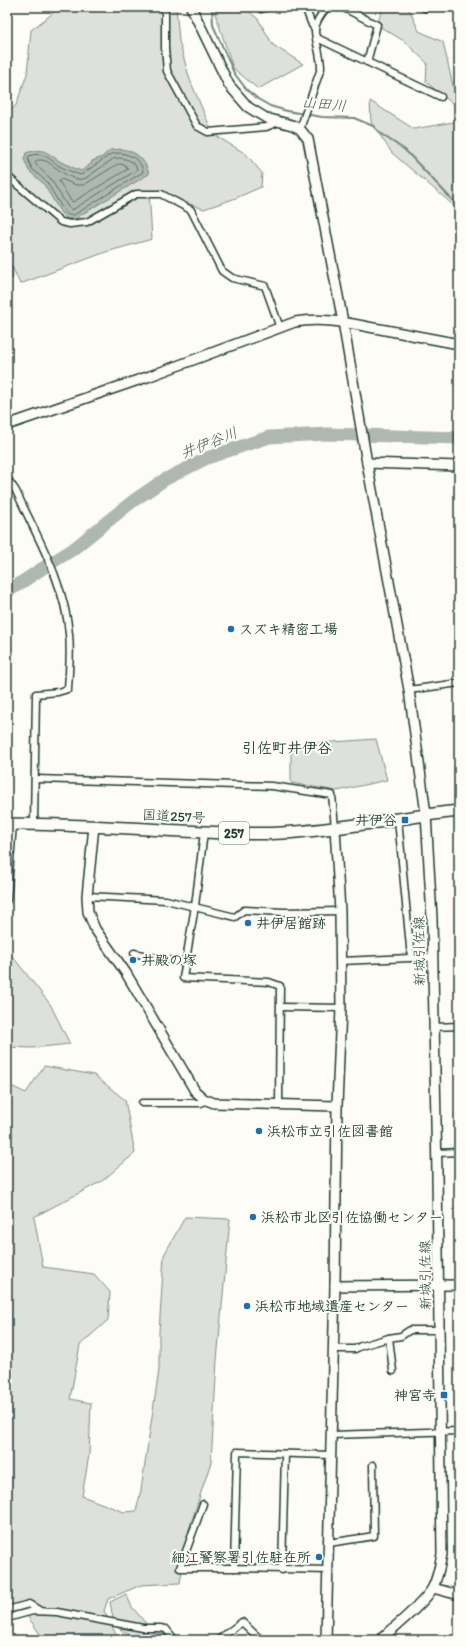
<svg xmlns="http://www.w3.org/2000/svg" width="466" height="1647" viewBox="0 0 466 1647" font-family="Itim,'Klee One',sans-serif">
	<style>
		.green { fill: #dde0db; stroke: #7e8e88 }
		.water { fill: #aeb8b1; stroke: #75877f }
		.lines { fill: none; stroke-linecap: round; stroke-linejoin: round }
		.shore { stroke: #586e66; stroke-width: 1 }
		.stream { stroke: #75877f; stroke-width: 2 }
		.river { stroke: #aeb8b1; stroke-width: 13 }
		.street-casing { stroke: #1f3d34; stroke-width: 9 }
		.secondary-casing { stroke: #1f3d34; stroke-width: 12 }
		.highway-casing { stroke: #1f3d34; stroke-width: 14 }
		.street { stroke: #fdfcf7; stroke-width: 6 }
		.secondary { stroke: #fdfcf7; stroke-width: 9 }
		.highway { stroke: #fdfcf7; stroke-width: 11 }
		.poi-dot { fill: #1f6fb2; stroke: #fdfcf7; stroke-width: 1.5 }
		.labels { text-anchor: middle; stroke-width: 4; stroke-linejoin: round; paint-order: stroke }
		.shield { fill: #fdfcf7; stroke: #62766e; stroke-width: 1 }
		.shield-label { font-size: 13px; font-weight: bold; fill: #1f3d34 }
		.poi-label { font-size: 14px; font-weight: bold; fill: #1f3d34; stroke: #fdfcf7; text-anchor: start }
		.street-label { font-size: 14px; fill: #1f3d34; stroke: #fdfcf7 }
		.water-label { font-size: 15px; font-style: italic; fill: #435c53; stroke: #fdfcf7 }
		.neighbourhood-label { font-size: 15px; font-weight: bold; fill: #1f3d34; stroke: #fdfcf7 }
	</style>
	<rect width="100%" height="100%" fill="#fdfcf7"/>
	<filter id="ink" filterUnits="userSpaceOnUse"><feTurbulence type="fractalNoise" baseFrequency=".025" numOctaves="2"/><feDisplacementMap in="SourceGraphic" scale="8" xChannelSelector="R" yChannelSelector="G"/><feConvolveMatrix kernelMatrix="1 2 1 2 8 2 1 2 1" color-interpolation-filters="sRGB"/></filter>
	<g filter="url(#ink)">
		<g class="green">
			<polygon points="55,7 176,7 179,41 190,80 213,134 246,154 262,173 261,187 236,198 204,209 149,190 152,239 106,252 20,284 12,266 13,278 7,280 7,115 16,105 27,74 31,30 53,13"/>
			<polygon points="213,7 244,7 258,19 273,45 303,64 258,89 233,68"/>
			<polygon points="383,7 408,7 419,31 443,42 458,108 426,82 427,63 404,41 377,25"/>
			<polygon points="370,101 414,129 459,121 459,210 392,153 371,122"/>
			<polygon points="376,739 387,780 337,791 291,783 291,745"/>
			<polygon points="7,953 13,957 50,1004 70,1044 32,1048 7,1047"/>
			<polygon points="44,1066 94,1075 125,1100 135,1153 102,1181 34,1217 43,1267 94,1274 110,1292 108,1320 80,1345 70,1399 91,1403 89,1455 82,1496 124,1512 136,1511 141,1490 159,1370 159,1332 164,1255 185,1217 230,1219 217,1360 211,1462 188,1532 180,1583 141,1585 108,1599 104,1611 119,1640 44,1640 21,1607 7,1609 7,1084 26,1093"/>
			<polygon points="126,1594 132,1607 154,1633 165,1634 170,1640 136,1640 114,1625 110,1602"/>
		</g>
		<path class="water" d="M121,149C135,151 145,158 149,174L79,216L77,219H67L61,213L43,183L29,171L24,159L26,153C46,146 48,155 63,163C69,166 75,168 81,171L91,164L92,161L102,157L110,150Z"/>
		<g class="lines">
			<g class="shore">
				<path d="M121,153C132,155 142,161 143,172L74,215H68L64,211L46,181L32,169L28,159L29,156C42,151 50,159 59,166C65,169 74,173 81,175L111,154Z"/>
				<path d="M120,158C128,159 136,162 137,170L72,210L68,207L50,178L37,166L35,162L37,160C40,160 43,160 46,161C57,167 72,184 86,178L113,159Z"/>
				<polygon points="120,164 125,165 128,169 73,202 71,201 59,181 61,179 76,185 84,185 116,165"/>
			</g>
			<g class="stream">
				<polyline points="212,7 213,25 234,73 247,90 258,99 270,106 287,111 322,117 354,118 373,126 381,134 405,150 458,206 459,210"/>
				<polyline points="459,291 459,292"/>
			</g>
			<polyline class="river" points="7,592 43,568 72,550 133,501 164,480 207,458 269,437 328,434 459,438"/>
			<g class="street-casing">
				<g id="street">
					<polyline points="165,7 165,48 167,71 197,126 208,132 266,127 279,122"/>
					<polyline points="261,7 261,9 268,7"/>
					<polyline points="305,7 312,25 315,29"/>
					<polyline points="342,7 377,25 367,62"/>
					<polyline points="423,7 425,8"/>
					<polyline points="317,38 441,97"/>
					<path d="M300,129L321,68C321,55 315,41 315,30C315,22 322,13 327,7"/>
					<polyline points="7,176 61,222 70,224 87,222 136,194 161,194 191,210 222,271 232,278 265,286 280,328"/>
					<path d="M7,478L16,491C37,537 65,583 69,634C71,652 69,671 68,689L58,692L36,694L34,824"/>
					<polyline points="409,690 459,683"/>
					<polyline points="36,779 272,786 332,795 335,828"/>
					<polyline points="398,819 411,958"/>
					<polyline points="204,832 195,906 183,978 269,982 280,986 279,1105"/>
					<polyline points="87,896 166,900 235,917 244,910 283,912 340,911"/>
					<polyline points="7,900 13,824"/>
					<polyline points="134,953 164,960 186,962"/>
					<polyline points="341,961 433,957"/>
					<polyline points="281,1007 341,1008"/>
					<polyline points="434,1027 459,1026"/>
					<polyline points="142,1103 201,1103 207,1100"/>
					<polyline points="437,1153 459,1152"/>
					<polyline points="334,1349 355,1349 361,1346 389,1338"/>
					<polyline points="393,1371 389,1338 401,1336 410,1330 439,1330"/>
					<polyline points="331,1435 459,1431"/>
					<polyline points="203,1504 180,1568 234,1568"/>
					<polyline points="329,1543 374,1536 373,1465"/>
					<polyline points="282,1570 285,1454"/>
					<polyline points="328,1570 234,1568 237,1452 330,1455"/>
					<polyline points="7,1610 29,1604 39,1610"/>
					<polyline points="7,1618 33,1611 57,1612 143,1628 160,1628 166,1629 175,1640"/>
					<polyline points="218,1640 242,1622 261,1640"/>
				</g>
			</g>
			<g class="secondary-casing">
				<g id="secondary">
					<path d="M191,7L229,85L248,107L266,118L292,125L300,129L308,139L343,322L367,463L409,690L426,814L432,918L437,1173L442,1554C440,1565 438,1577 433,1587C426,1602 393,1628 380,1640"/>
					<path d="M7,425L150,376L295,322C324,317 352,324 380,329C407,334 433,339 459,344"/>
					<polyline points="367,463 459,466"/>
					<polyline points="94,826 87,896 88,912 95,929 126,973 195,1091 204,1099 214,1103 337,1106"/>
					<polyline points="335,1286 459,1285"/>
					<polyline points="433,1588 459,1595"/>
					<polyline points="326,1640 335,1286 337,1106 341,1008 340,911 335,828"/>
				</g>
			</g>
			<g class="highway-casing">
				<path id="highway" d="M7,824C59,824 112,827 164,830C203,832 243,835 282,833C341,830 400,817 459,811"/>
			</g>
			<use href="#street" class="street"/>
			<use href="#secondary" class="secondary"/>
			<use href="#highway" class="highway"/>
		</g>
	</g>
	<g class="poi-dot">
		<circle cx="231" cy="629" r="4"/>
		<rect x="401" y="816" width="8" height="8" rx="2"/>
		<circle cx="248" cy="923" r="4"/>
		<circle cx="133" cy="960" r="4"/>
		<circle cx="259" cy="1131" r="4"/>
		<circle cx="253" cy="1217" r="4"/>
		<circle cx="247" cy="1306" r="4"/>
		<rect x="440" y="1391" width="8" height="8" rx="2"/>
		<circle cx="319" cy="1557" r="4"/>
	</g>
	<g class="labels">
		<rect class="shield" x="219" y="822" width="30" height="22" rx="3"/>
		<g class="shield-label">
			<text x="234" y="838">257</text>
		</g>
		<g class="poi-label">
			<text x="239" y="634">スズキ精密工場</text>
			<text x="397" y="825" text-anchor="end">井伊谷</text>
			<text x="256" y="928">井伊居館跡</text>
			<text x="141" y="965">井殿の塚</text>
			<text x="267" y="1136">浜松市立引佐図書館</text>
			<text x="261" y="1222">浜松市北区引佐協働センター</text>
			<text x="255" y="1311">浜松市地域遺産センター</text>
			<text x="436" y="1400" text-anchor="end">神宮寺</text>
			<text x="311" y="1562" text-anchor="end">細江警察署引佐駐在所</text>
		</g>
		<g class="street-label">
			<text transform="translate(174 816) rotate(3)" y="5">国道257号</text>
			<text transform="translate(419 951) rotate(-91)" y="5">新城引佐線</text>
			<text transform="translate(425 1275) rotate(-91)" y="5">新城引佐線</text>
		</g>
		<g class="water-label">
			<text transform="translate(324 104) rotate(5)" y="5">山田川</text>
			<text transform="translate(209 443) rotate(-22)" y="5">井伊谷川</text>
		</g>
		<g class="neighbourhood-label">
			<text x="287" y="753">引佐町井伊谷</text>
		</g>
	</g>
	<rect width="466" height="1647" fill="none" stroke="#fdfcf7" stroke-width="24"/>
	<rect x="12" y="12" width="442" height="1623" fill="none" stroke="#1f3d34" stroke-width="1.5" filter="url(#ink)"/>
</svg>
